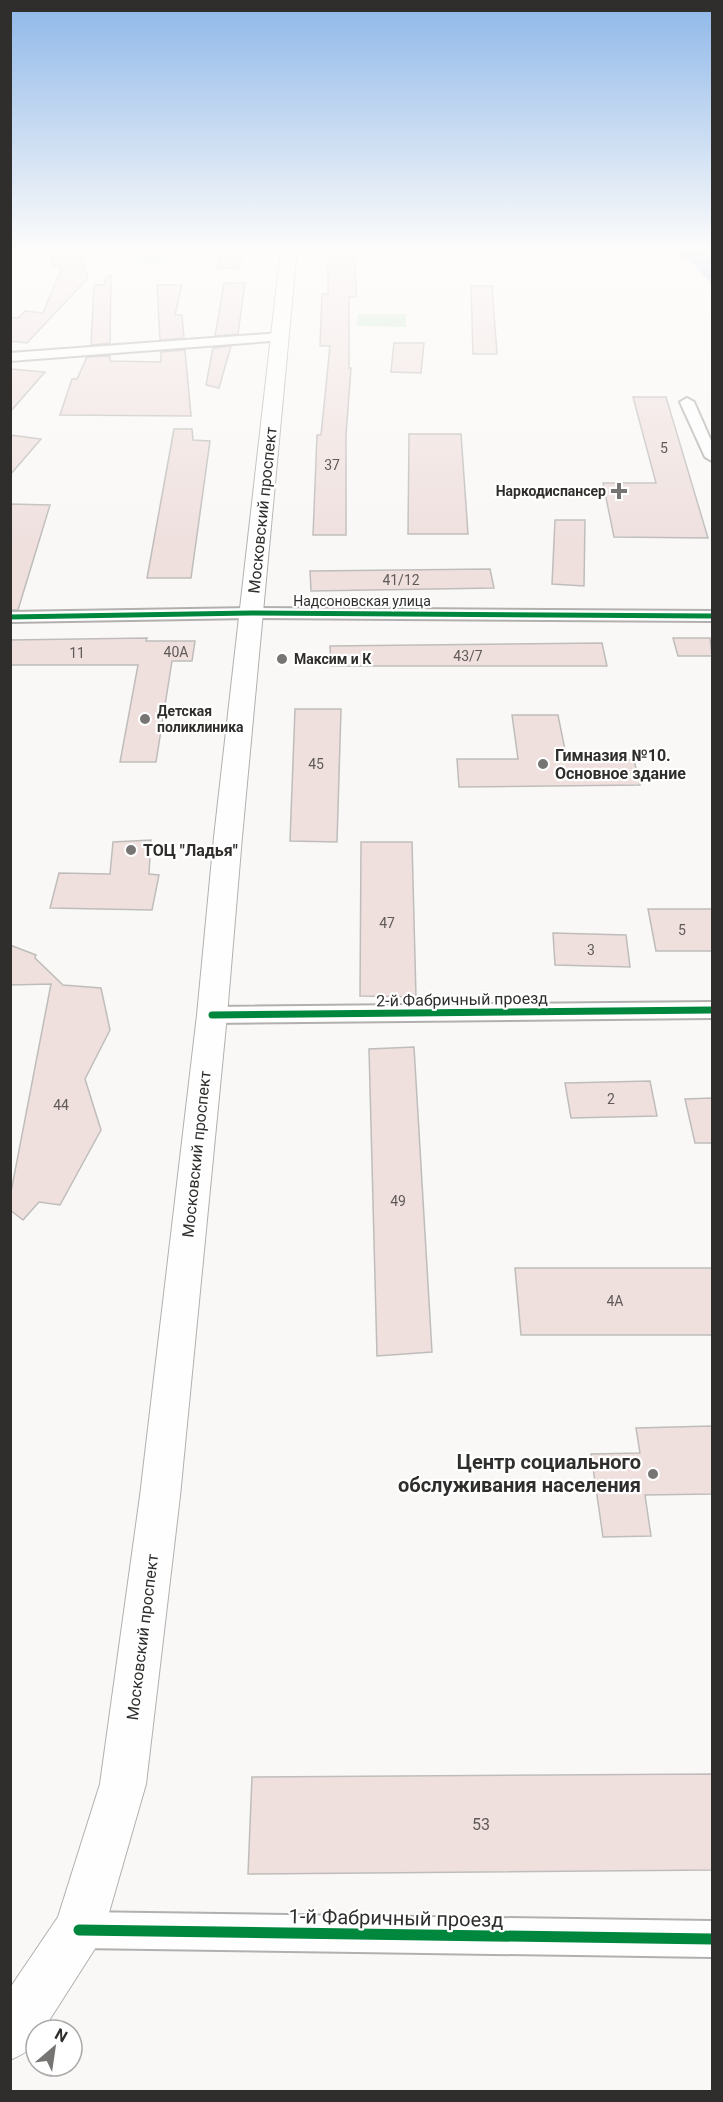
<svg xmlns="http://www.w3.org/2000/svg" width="723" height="2102" viewBox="0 0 723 2102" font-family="Roboto,sans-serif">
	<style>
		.green { fill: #cde9d0 }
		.water { fill: #a7bce9 }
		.building { fill: #efe0de; stroke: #bfbdbb; stroke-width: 1.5 }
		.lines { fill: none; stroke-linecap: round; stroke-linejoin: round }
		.street-casing { stroke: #b2b0ae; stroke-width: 4 }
		.secondary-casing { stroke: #b2b0ae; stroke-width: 2 }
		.street { fill: #fefefe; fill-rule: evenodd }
		.secondary { fill: #fefefe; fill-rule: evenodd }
		.cycleway-far2-casing { stroke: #fff; stroke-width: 8 }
		.cycleway-far1-casing { stroke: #fff; stroke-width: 10 }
		.cycleway-casing { stroke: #fff; stroke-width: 15 }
		.cycleway-far2 { stroke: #00873e; stroke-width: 5 }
		.cycleway-far1 { stroke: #00873e; stroke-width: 7 }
		.cycleway { stroke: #00873e; stroke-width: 11 }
		.poi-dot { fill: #767573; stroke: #fff; stroke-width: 2 }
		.labels { text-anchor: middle; stroke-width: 4.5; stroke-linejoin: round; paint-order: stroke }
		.number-label { font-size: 14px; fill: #5f5a58 }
		.far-poi-label { font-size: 14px; font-weight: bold; fill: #2f2e2c; stroke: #fff; text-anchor: start }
		.far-street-label { font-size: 14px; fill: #2f2e2c; stroke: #fff }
		.street-label { font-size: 16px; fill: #2f2e2c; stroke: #fff }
		.poi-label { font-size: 16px; font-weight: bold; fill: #2f2e2c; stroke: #fff; text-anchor: start }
		.near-number-label { font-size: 16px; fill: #5f5a58 }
		.near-poi-label { font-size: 20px; font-weight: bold; fill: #2f2e2c; stroke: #fff; text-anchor: end }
		.near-street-label { font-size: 20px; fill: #2f2e2c; stroke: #fff }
	</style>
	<rect width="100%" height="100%" fill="#faf8f6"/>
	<g class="green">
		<polygon points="141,248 169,248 164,263 136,262"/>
		<polygon points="358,314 406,314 406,327 357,326"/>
	</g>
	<polygon class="water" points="668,248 712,248 712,284 693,264"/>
	<g class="building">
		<polygon points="48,248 77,248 88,278 27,343 10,341 10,317 18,318 25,311 43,313 62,267 55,268"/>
		<polygon points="221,248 242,248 239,268 217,268"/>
		<polygon points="328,248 355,248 356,297 349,297 349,368 351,368 346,435 346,535 313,535 317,435 321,435 330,346 320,346 322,294 328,294"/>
		<polygon points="107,276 111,276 110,343 91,345 94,285 104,285"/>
		<polygon points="224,283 245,283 238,334 215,336"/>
		<polygon points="157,285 182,285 175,315 182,315 184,338 160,340"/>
		<polygon points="471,286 492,286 497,354 473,354"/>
		<polygon points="394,343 424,343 421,373 391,372"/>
		<polygon points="231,346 219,388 206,385 213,348"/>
		<polygon points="185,350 191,416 60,415 72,379 77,379 87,357 110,356 110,361 161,362 161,352"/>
		<polygon points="10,369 45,372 10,412"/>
		<polygon points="633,397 666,397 708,538 614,537 603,483 656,483"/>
		<polygon points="174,429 192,429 193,440 210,441 191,578 147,578"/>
		<polygon points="409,434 461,434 468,534 408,534"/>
		<polygon points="10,435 41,439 10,475"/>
		<polygon points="10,504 50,505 18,610 10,610"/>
		<polygon points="555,520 585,520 584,586 552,584"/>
		<polygon points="490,569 494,588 311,591 310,571"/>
		<polygon points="147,638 146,641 195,641 192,661 172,661 156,762 120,762 138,665 10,665 10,640"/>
		<polygon points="673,638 710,638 712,656 678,656"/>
		<polygon points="602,643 607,666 331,666 330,646"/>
		<polygon points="295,709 341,709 337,842 290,841"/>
		<polygon points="512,715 558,715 567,760 634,760 640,785 459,787 457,759 518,759"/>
		<polygon points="151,840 149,874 159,875 152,910 50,908 59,873 110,874 113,842"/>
		<polygon points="361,842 412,842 416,997 360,996"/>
		<polygon points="648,909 712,909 712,951 656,951"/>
		<polygon points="553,933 626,935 630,967 555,965"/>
		<polygon points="10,945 36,955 35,958 63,985 101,988 110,1030 85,1079 101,1130 60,1205 39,1202 23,1220 10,1210 10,1197 51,984 10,985"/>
		<polygon points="414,1047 432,1352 377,1356 369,1049"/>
		<polygon points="650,1081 657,1116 571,1118 565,1083"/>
		<polygon points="712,1098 712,1143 695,1143 685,1099"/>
		<polygon points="515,1268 712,1268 712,1335 521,1335"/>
		<polygon points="712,1426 712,1494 645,1495 651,1536 603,1537 591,1454 640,1453 636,1428"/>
		<polygon points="712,1774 712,1870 248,1874 252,1777"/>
	</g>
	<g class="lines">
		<g class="street-casing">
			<g id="street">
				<polygon points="280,333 286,337 284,340 10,361 10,353"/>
				<polygon points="687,398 694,402 712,443 712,461 705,457 680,402"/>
				<polygon points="251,608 712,611 712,621 251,618 10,622 10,612"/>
				<polygon points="712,1002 712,1018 212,1023 204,1021 201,1015 204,1009 212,1007"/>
				<polygon points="79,1912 712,1921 712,1957 79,1948 67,1942 61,1930 67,1918"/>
			</g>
		</g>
		<g class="secondary-casing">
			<path id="secondary" d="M281,248H297L242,837L227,1015L180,1496L146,1784L104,1930L96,1947L43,2030H36C36,2048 26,2053 10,2060V1988L58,1917L100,1784L140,1496L197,1015L214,837Z"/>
		</g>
		<use href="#street" class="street"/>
		<use href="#secondary" class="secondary"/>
		<g class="cycleway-far2-casing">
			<polyline id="cycleway-far2" points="10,617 251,613 712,616"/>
		</g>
		<g class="cycleway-far1-casing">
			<polyline id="cycleway-far1" points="212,1015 712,1010"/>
		</g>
		<g class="cycleway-casing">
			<polyline id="cycleway" points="79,1930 712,1939"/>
		</g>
		<use href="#cycleway-far2" class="cycleway-far2"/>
		<use href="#cycleway-far1" class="cycleway-far1"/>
		<use href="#cycleway" class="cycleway"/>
	</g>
	<linearGradient id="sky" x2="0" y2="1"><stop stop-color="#8eb7e8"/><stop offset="0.46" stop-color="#fdfcfb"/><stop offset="1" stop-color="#fdfcfb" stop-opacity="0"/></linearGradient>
	<rect width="723" height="542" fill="url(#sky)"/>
	<g class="poi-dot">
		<path d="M616 482h6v6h6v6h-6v6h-6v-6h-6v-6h6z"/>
		<circle cx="282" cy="659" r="6"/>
		<circle cx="145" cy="719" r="6"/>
		<circle cx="543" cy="764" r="6"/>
		<circle cx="131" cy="850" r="6"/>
		<circle cx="653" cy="1474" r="6"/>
	</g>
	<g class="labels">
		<g class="number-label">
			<text x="664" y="453">5</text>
			<text x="332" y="470">37</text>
			<text x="401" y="585">41/12</text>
			<text x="176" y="657">40А</text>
			<text x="77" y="658">11</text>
			<text x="468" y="661">43/7</text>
			<text x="316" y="769">45</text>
			<text x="387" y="928">47</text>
			<text x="682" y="935">5</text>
			<text x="591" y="955">3</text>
			<text x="611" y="1104">2</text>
			<text x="61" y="1110">44</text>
			<text x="398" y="1206">49</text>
			<text x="615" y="1306">4А</text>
		</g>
		<g class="far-poi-label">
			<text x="606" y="496" text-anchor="end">Наркодиспансер</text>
			<text x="294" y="664">Максим и К</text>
			<text x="157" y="716">Детская<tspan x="157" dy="16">поликлиника</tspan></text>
		</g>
		<g class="far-street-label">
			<text x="362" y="606">Надсоновская улица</text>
		</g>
		<g class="street-label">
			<text transform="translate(262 510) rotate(-84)" y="6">Московский проспект</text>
			<text transform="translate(462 999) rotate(-1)" y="6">2-й Фабричный проезд</text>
			<text transform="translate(196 1154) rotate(-84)" y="6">Московский проспект</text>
			<text transform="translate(142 1637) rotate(-83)" y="6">Московский проспект</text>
		</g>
		<g class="poi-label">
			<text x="555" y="761">Гимназия №10.<tspan x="555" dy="18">Основное здание</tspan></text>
			<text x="143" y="856">ТОЦ "Ладья"</text>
		</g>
		<g class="near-number-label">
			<text x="481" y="1830">53</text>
		</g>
		<g class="near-poi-label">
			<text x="641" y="1469">Центр социального<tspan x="641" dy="23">обслуживания населения</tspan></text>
		</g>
		<g class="near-street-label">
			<text transform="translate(396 1918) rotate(1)" y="7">1-й Фабричный проезд</text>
		</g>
	</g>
	<rect width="723" height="2102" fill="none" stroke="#2f2e2c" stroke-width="24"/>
	<g transform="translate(54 2048) rotate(29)"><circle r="28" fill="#ffffff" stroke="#acabab" stroke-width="1.5"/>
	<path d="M0-4.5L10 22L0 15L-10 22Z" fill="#767573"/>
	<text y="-9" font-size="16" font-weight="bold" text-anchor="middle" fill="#2f2e2c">N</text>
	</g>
</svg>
